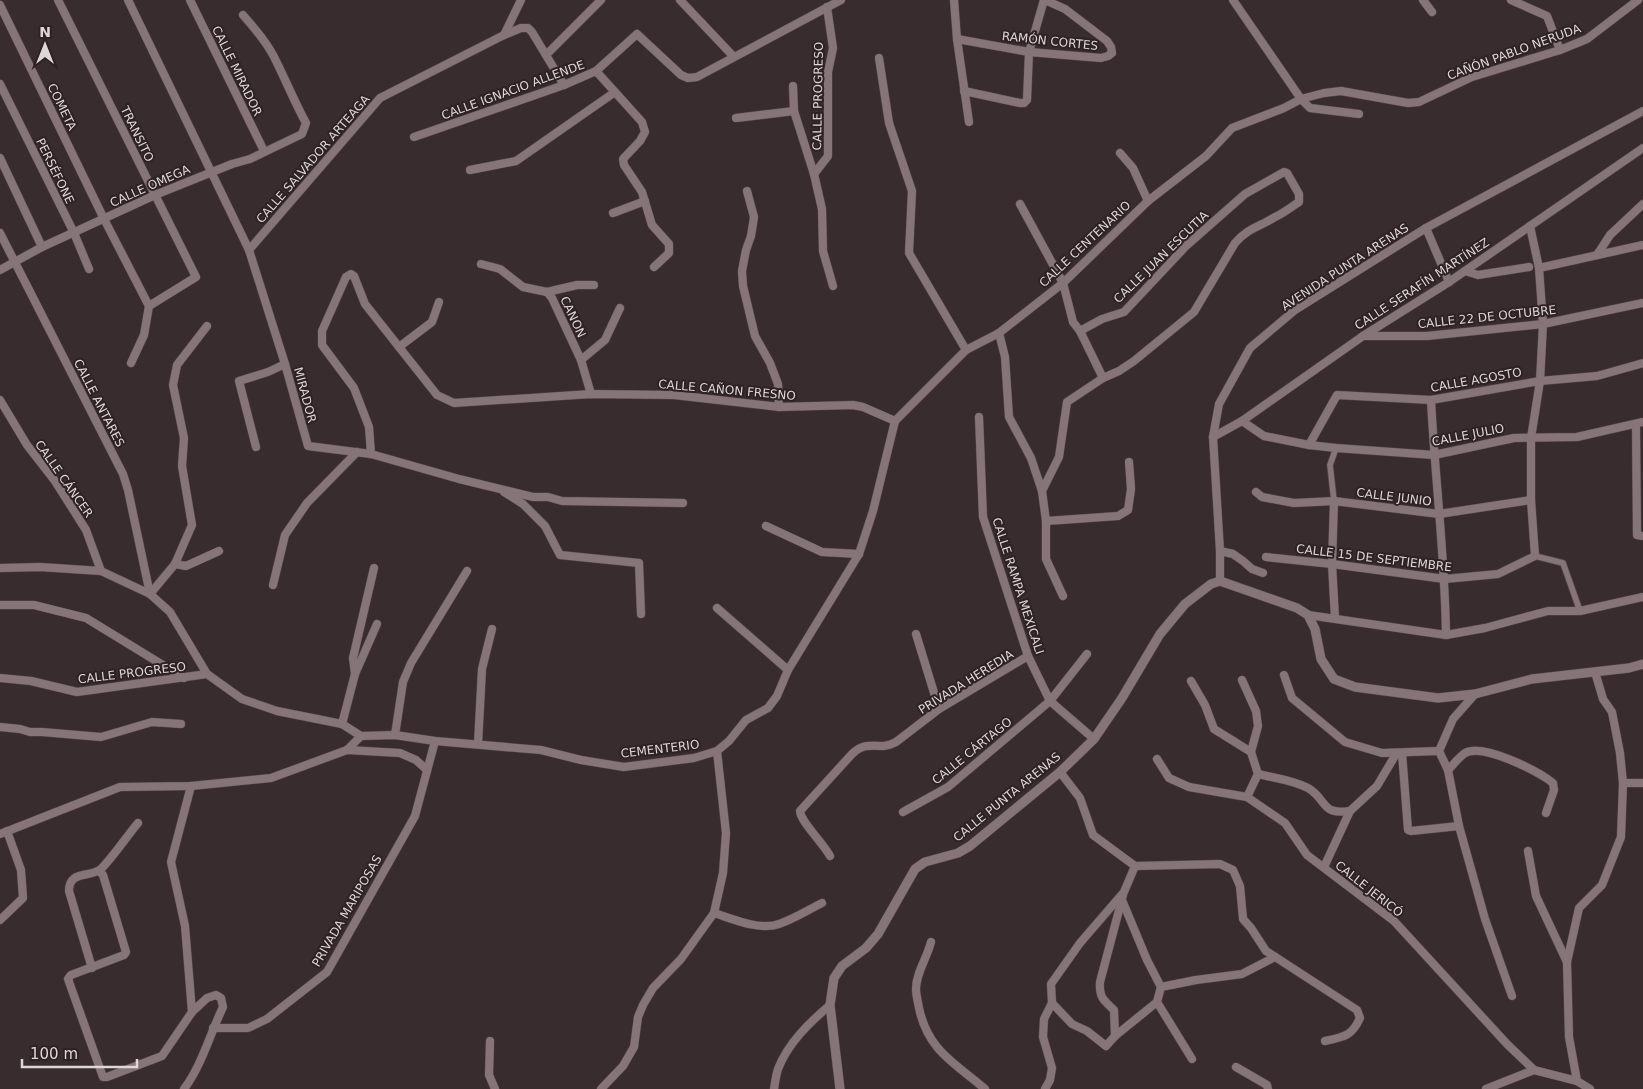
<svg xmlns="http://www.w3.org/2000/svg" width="1643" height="1089" viewBox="0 0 1643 1089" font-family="'DejaVu Sans',sans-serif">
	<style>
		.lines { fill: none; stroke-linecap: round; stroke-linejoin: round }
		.pedestrian-casing { stroke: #554a4c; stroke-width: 7 }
		.minor-casing { stroke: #554a4c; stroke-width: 9 }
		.tertiary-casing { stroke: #554a4c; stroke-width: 10 }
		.pedestrian { stroke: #857578; stroke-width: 5.5 }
		.minor { stroke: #857578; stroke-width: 8 }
		.tertiary { stroke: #857578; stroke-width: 9 }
		.labels { text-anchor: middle; stroke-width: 4; stroke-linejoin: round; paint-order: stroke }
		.street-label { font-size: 12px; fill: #dfd6d7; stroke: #2e2224 }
	</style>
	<rect width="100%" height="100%" fill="#392c2e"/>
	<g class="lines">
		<g class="pedestrian-casing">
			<g id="pedestrian">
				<polyline points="1334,501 1330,465 1336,448"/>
				<polyline points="1535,556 1563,563 1580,611"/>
			</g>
		</g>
		<g class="minor-casing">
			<g id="minor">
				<polyline points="58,0 196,277 149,306"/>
				<polyline points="128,0 249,250 285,364 308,446 371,454 459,479 533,497 548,497 562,501 683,503"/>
				<polyline points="190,0 264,151"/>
				<polyline points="680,0 733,56"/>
				<polyline points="954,0 957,39 969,122"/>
				<polyline points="1233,0 1301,99 1310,108 1359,114"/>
				<polyline points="1423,0 1432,12"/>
				<polyline points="1511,0 1547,16 1560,50"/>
				<polyline points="0,5 104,219 149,306"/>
				<polyline points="504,35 521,0"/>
				<polyline points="957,39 1029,52 1101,58 1108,56 1112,53 1111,47 1107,41 1065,9 1045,0"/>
				<polyline points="546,55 601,0"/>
				<polyline points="879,58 889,123 912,191 909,253 966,350"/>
				<polyline points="596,71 642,122 645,132 640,141 623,159 624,165 642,192 652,225 669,244 669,253 654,267"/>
				<polyline points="0,84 74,233 89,269"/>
				<polyline points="793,86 794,111 814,174 822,209 823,251 833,286"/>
				<polyline points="964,91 1020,103 1024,103 1027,100 1029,52 1044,0"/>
				<polyline points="736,118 794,111"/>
				<polyline points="414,137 564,85 596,71 637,34 681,75 688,78 697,77 841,0"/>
				<polyline points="1120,153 1133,168 1148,201"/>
				<polyline points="0,158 42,247"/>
				<polyline points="470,170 516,161 615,92"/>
				<polyline points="814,174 828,156 828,72 833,48 827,7"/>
				<polyline points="747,191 754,217 751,236 746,250 742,271 743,286 755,336 770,363 778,384 779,407"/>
				<polyline points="1020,204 1063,283 1073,322 1080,331 1103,378"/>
				<polyline points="613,213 645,201"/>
				<polyline points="1426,228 1449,282"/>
				<polyline points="0,233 123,474 128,490 150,594"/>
				<polyline points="249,250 380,98 504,35 521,28 528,28 532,32 564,85"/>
				<polyline points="1597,255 1610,235 1643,204"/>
				<polyline points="481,264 500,269 523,287 547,292 552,298 581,360 591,394"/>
				<polyline points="1539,268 1643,245"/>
				<path d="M0,270L42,247L155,195L232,164L250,159L302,134L306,123C295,103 287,83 277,63C269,45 256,30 243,15"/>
				<polyline points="1465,271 1478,275 1529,267"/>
				<polyline points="547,292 577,285 594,285"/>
				<polyline points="999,333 1005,357 1009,417 1031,458 1042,491 1046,521 1046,559 1063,596"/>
				<polyline points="1363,336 1427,336 1543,324 1643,303"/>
				<polyline points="399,347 432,322 439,302"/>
				<polyline points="581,360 605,340 620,308"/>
				<polyline points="131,363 144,335 149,306"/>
				<polyline points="0,400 27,445 55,481 86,530 101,571 150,594 170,612 207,674 242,699 277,711 342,724 361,736 395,735 435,741 541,750 581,760 624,767 694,758 717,751 729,741 746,720 768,708 777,696 788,670 859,554 873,511 895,421"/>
				<path d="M1431,400C1435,479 1445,556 1446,635"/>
				<polyline points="979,417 983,517 1028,656 1050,701 1094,739"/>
				<polyline points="895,421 966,350 999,333 1063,283 1148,201 1206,156 1232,128 1284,108 1301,99 1324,93 1341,91 1408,103 1419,102 1472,77 1560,50 1587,39 1638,0"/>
				<polyline points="1242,421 1264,436 1309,445 1336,448 1434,455 1514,438 1577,437 1643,422"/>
				<polyline points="1636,425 1637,535 1643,536"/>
				<polyline points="1213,437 1242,421 1363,336 1449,282 1643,148"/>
				<polyline points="1309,445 1337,395 1431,400 1540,381 1597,376 1643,363"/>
				<polyline points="256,447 239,381 268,372 285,364"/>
				<polyline points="371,454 369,427 354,388 322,345 322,331 346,277 351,274 354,276 365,304 437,395 454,403 591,394 674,395 779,407 853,405 863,407 895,421"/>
				<path d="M1042,491L1059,457L1067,402L1103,378L1119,371L1134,361L1194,312L1235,243C1248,228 1259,227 1275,217C1284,213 1291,207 1299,202V194L1287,173L1284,172L1245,194L1186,246L1124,312L1102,319L1080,331"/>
				<polyline points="504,492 523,504 545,526 560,555 639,563 641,614"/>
				<polyline points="1256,492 1262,497 1294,503 1334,501 1439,514 1531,500"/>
				<polyline points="1334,501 1332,564 1335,618"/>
				<polyline points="1046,521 1118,516 1128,510 1131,489 1129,462"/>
				<polyline points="766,526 822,552 859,554"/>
				<polyline points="1220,551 1233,554 1243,561 1252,569 1263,573"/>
				<polyline points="1266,557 1332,564 1445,579 1498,574 1535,556 1531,500 1531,438 1540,381 1543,324 1539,268 1530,226"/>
				<polyline points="175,564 186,566 219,551"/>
				<polyline points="0,568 40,567 101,571"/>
				<polyline points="1220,581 1220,551 1213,437 1219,404 1250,348 1295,310 1426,228 1643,111"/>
				<polyline points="273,585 285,535 307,503 357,452"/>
				<polyline points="150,594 175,564 192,525 182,466 184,438 173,385 177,365 207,326"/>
				<polyline points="0,605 34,605 86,618 184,678"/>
				<polyline points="717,608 788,670"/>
				<polyline points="1308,615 1446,635 1485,628 1548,611 1580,611 1643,597"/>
				<polyline points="916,634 939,709"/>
				<polyline points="355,674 353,658 374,568"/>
				<polyline points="1284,675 1292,698 1345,742 1382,753 1439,751"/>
				<polyline points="0,678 31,681 77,692 207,674"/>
				<polyline points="1242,680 1256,711 1258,726 1251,752 1258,774 1247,797"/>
				<polyline points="1191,681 1205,705 1214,729 1251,752"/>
				<polyline points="1475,694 1453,719 1439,751 1448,770 1459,826 1485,919 1512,996"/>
				<polyline points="342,724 355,674 377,624"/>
				<polyline points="0,727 20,729 30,732 42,732 101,737 152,722 181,724"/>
				<polyline points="395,735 403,682 411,663 467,571"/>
				<polyline points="478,744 482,669 492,629"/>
				<polyline points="347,750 400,753 416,760 427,770"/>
				<polyline points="1402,753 1408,830 1411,831 1459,826"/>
				<polyline points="1157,759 1169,778 1189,787 1247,797 1285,823 1307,855 1394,921 1507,1044 1534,1070 1577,1081 1590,1089"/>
				<path d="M1448,770C1453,765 1459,757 1465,753C1483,743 1538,771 1553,783L1554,790L1546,813"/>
				<polyline points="1060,772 1080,798 1093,835 1135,866"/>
				<path d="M1258,774C1274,778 1293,780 1308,788C1328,800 1320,815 1350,811"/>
				<polyline points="1623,783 1643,783"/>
				<polyline points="191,786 171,862 185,926 192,1012"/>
				<polyline points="903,812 948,787 1050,701 1087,654"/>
				<polyline points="0,834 120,787 191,786 271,778 347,750 361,736"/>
				<polyline points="1528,851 1536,896 1567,962"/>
				<path d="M830,856C824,844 800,821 800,811L852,754C869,738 878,752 896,742L939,709L1028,656"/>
				<path d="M1135,866L1220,864L1233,870L1240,886L1243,919L1251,928L1266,951L1357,1010L1360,1018C1352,1036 1344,1037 1325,1041"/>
				<polyline points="1324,867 1350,811 1377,786 1396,754"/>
				<path d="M99,871L103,875L126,952L124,955L71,975L68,979L103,1077H107L162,1056L192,1012L207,998L216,995L221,998L223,1007C210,1034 202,1065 184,1089"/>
				<polyline points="1122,900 1147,960 1161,987"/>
				<path d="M714,913C733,919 760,931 779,924C794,919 808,910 822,903"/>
				<polyline points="0,920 23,898 21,870 7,831"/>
				<path d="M931,942C927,958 916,973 916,989C916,995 918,1002 919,1008C928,1051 955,1063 985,1089"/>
				<path d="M92,968L69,891C69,870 90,878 101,869C113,857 127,836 138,823"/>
				<polyline points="1157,1002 1192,1059"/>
				<polyline points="1052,1003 1072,1024 1087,1031 1106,1046 1115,1036 1157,1002 1161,987 1196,980 1242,974 1275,957"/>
				<polyline points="213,1028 248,1028 267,1019 327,972 415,816 435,741"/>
				<path d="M1115,1036L1114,1010C1103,1000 1099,997 1100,982L1123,895"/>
				<polyline points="490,1041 489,1075 495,1089"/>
				<polyline points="1236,1067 1267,1085 1268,1089"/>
				<polyline points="1577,1081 1569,1037 1567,962 1579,908 1602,885 1621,837 1623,783 1620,753 1612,712 1603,699 1595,672"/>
				<polyline points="601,1089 623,1066 634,1047 638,1017 643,1005 653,988 681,959 714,913 723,873 726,833 717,751"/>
				<path d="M774,1089C775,1083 776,1075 778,1069C788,1043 809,1023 830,1005"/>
				<polyline points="1045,1089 1050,1080 1052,1068 1043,1037 1044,1019 1052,1003 1051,984 1080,943 1124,892 1135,866"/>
				<polyline points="1486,1089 1534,1070"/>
			</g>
		</g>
		<g class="tertiary-casing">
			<polyline id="tertiary" points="840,1089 830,1005 834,978 842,966 866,948 878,934 915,869 925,862 958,853 970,846 1060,772 1094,739 1122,698 1160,634 1185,604 1211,584 1220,581 1297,608 1308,615 1315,629 1321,659 1334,679 1355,687 1438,698 1475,694 1532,679 1629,668 1643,664"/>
		</g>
		<use href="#pedestrian" class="pedestrian"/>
		<use href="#minor" class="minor"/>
		<use href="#tertiary" class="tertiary"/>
	</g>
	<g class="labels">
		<g class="street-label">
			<text transform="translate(1050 41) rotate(6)" y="4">RAMÓN CORTES</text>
			<text transform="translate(1514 52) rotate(-20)" y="4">CAÑÓN PABLO NERUDA</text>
			<text transform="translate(237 71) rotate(64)" y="4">CALLE MIRADOR</text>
			<text transform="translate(513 90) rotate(-20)" y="4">CALLE IGNACIO ALLENDE</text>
			<text transform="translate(818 96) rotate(-89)" y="4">CALLE PROGRESO</text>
			<text transform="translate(62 107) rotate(64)" y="4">COMETA</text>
			<text transform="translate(137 134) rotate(64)" y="4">TRANSITO</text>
			<text transform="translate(313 159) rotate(-49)" y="4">CALLE SALVADOR ARTEAGA</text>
			<text transform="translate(55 171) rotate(64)" y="4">PERSÉFONE</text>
			<text transform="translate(150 186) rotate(-24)" y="4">CALLE OMEGA</text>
			<text transform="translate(1085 244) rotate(-43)" y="4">CALLE CENTENARIO</text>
			<text transform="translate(1161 257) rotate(-44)" y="4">CALLE JUAN ESCUTIA</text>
			<text transform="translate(1345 267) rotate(-33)" y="4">AVENIDA PUNTA ARENAS</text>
			<text transform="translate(1422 284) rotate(-33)" y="4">CALLE SERAFÍN MARTÍNEZ</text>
			<text transform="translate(573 317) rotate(65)" y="4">CANON</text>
			<text transform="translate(1487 317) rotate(-6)" y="4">CALLE 22 DE OCTUBRE</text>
			<text transform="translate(1476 380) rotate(-10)" y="4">CALLE AGOSTO</text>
			<text transform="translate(727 390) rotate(5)" y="4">CALLE CAÑON FRESNO</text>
			<text transform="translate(305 395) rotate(75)" y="4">MIRADOR</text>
			<text transform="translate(99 403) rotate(63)" y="4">CALLE ANTARES</text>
			<text transform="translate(1468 435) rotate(-11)" y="4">CALLE JULIO</text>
			<text transform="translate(64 479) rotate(55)" y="4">CALLE CÁNCER</text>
			<text transform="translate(1394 497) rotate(7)" y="4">CALLE JUNIO</text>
			<text transform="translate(1374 558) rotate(7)" y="4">CALLE 15 DE SEPTIEMBRE</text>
			<text transform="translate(1018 586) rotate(72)" y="4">CALLE RAMPA MEXICALI</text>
			<text transform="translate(132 673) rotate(-7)" y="4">CALLE PROGRESO</text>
			<text transform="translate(966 682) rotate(-32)" y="4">PRIVADA HEREDIA</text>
			<text transform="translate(660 749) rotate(-7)" y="4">CEMENTERIO</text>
			<text transform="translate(972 751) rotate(-39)" y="4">CALLE CÁRTAGO</text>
			<text transform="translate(1007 797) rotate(-39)" y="4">CALLE PUNTA ARENAS</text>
			<text transform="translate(1369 889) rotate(38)" y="4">CALLE JERICÓ</text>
			<text transform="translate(347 911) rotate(-60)" y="4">PRIVADA MARIPOSAS</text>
		</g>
	</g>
	<g transform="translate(45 45)" stroke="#2e2224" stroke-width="4" paint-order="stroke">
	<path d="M0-4L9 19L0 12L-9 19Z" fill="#dfd6d7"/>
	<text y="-8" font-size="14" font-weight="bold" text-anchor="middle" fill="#dfd6d7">N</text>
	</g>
	<path d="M22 1059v8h115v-8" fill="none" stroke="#dfd6d7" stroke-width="2.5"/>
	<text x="30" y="1059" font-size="15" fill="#dfd6d7" stroke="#2e2224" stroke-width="4" paint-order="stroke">100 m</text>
</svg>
